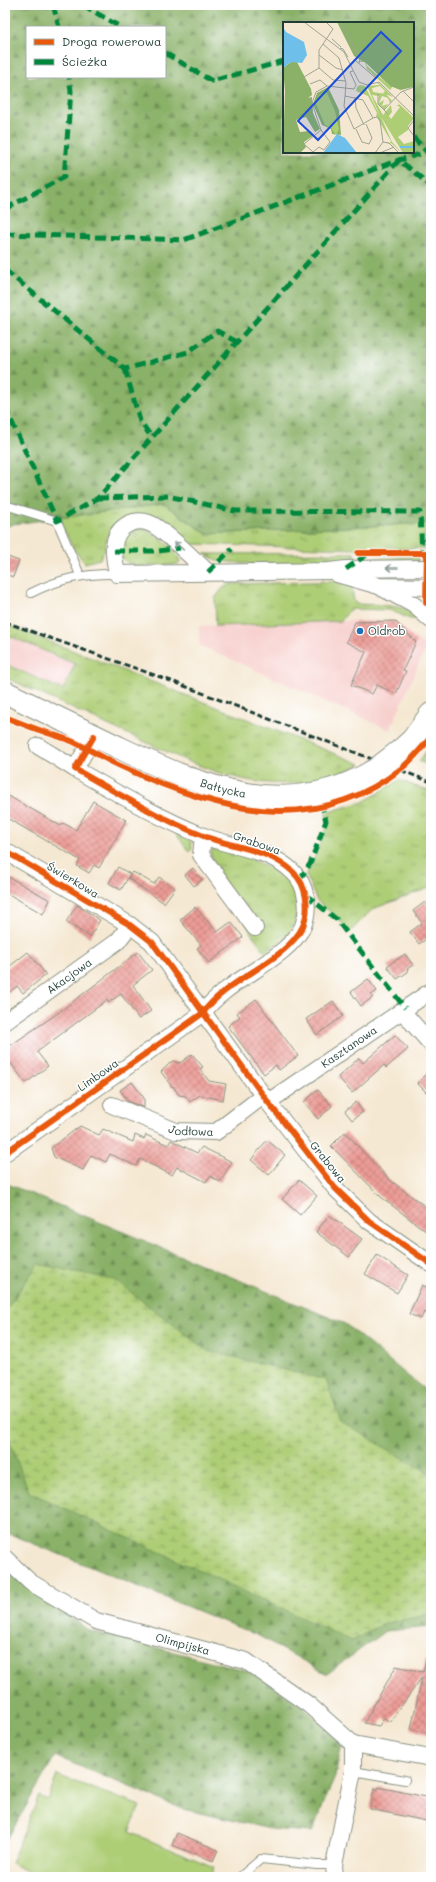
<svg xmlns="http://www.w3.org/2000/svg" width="436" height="1882" viewBox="0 0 436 1882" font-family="Mali,sans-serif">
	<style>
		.built { fill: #f7d0ce }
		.grass { fill: url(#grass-tufts); stroke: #668655 }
		.forest { fill: url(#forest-firs); stroke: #54774e; fill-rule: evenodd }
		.wetland { fill: url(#wetland-marsh); stroke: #668655 }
		.pitch { fill: #aece76; stroke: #668655 }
		.building { fill: url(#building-cross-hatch) }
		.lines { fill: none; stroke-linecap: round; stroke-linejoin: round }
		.lane-casing { stroke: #8a9283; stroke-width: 10 }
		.street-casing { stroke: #8a9283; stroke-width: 18 }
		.secondary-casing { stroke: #8a9283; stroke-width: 24 }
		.lane { stroke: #fff; stroke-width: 8 }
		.street { stroke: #fff; stroke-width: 16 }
		.secondary { stroke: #fff; stroke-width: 22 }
		.rail { stroke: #1f3d34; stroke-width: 3; stroke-dasharray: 6 3; stroke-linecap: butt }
		.secondary-bridge-casing { stroke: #8a9283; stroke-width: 24; stroke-linecap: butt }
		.secondary-bridge { stroke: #fff; stroke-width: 22 }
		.quiet { stroke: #00873e; stroke-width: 5; stroke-dasharray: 10 5; stroke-linecap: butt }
		.cycleway-casing { stroke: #fff; stroke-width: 8 }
		.cycleway { stroke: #e8590c; stroke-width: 6 }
		.oneway { stroke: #8f9e9a }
		.poi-dot { fill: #1f6fb2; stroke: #fff; stroke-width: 1.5 }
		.labels { text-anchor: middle; stroke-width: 3; stroke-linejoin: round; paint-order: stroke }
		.poi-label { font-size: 11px; fill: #1f3d34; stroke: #fff; text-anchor: start }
		.street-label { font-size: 11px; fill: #1f3d34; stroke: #fff }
		.inset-river { fill: none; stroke: #6ec0ea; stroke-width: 2 }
		.inset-road { fill: none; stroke: #9fa493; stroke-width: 1 }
		.view { fill: #1d4ed8; fill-opacity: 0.15; stroke: #1d4ed8; stroke-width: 2 }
		.inset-edge { fill: none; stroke: #1f3d34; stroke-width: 2 }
	</style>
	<defs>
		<pattern id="grass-tufts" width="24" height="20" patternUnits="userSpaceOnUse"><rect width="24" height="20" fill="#aece76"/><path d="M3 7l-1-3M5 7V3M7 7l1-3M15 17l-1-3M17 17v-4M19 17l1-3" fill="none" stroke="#8da862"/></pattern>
		<pattern id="forest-firs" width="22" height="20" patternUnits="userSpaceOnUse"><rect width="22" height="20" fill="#8ab167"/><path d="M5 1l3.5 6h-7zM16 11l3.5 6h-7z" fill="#709156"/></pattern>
		<pattern id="wetland-marsh" width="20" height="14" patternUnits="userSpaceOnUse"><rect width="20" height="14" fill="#aece76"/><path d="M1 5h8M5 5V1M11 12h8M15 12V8" fill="none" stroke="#8da862"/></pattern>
		<pattern id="building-cross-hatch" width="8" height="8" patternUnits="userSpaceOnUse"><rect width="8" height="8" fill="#ed9b96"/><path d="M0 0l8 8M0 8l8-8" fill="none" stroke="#bf807b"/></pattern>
	</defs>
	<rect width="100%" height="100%" fill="#fff"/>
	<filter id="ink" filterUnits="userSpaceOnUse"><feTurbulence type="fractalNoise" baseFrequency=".025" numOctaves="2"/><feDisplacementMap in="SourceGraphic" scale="8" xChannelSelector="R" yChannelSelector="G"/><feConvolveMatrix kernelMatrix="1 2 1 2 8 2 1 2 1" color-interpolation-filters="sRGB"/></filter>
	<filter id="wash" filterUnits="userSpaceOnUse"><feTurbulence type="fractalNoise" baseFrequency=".012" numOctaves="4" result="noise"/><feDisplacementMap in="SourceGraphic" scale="16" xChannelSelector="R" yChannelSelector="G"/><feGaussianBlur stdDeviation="0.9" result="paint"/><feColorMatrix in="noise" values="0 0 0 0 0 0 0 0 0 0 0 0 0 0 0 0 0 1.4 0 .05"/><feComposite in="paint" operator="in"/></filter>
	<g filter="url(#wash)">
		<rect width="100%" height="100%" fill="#f5e8d2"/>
		<g class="built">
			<polygon points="341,621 395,621 426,647 390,730 199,645 199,626"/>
			<polygon points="5,634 75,664 64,690 5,664"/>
		</g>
		<g class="grass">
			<polygon points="164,504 207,534 431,523 431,548 358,549 191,544 174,531 114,526 107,537 105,550 100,559 85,563 73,548 58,518"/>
			<path d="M142,529C152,531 181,552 180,563C174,566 165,565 158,565C150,566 138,567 130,564C111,555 124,530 142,529Z"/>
			<polygon points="354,553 355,558 418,557 418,561 354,562 354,560 252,564 219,561 204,554"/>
			<path d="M351,581L354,601L356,604C379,605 399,604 419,615L416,619H410L390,610L350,609L341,621L216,626L215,598L223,588L231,584Z"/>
			<path d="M5,624L361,764C275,807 209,771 130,735C88,716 47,697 5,677V664L63,690L75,664L5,634Z"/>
			<polygon points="431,745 431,766 419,761"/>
			<polygon points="399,780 431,792 431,887 373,909 349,933 338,918 317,901 306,875 311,866 329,822 325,813 363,802"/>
			<polygon points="174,831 191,841 192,849 189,852"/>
			<path d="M215,849C243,856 295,869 297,903C298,913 296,922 291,930C285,939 274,946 265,952L251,933L210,854L212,850Z"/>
		</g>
		<g class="forest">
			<path d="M5,5H431V523L207,534L164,504L13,524L5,527ZM284,23H413V152H284ZM27,27H165V77H27Z"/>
			<polygon points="5,1183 345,1324 431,1395 431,1627 385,1631 327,1674 259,1636 5,1532"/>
			<polygon points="5,1571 90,1631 253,1672 304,1707 342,1744 335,1776 312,1832 270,1829 183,1809 55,1756 5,1843"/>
		</g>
		<polygon class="wetland" points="38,1264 115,1280 208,1351 326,1380 341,1422 431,1474 431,1614 382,1624 352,1641 29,1492 5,1429 5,1311"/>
		<polygon class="pitch" points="57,1775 140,1806 129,1832 214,1867 210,1877 39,1877 11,1863 39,1796 48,1800"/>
		<g id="blocks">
			<g class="building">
				<polygon points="5,556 19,561 13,577 5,574"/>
				<polygon points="395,621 416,642 403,670 406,671 396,694 377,685 372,694 351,685 366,652 346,642 355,622"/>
				<polygon points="5,794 61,826 63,823 76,830 93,801 126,820 99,868 94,865 89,873 77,866 80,860 5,817"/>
				<polygon points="118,867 130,874 121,890 109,883"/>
				<polygon points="193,868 202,880 194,886 185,875"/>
				<polygon points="133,872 154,884 159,877 175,888 164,903 128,878"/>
				<polygon points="5,875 50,900 43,914 5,892"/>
				<polygon points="425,902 431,910 431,936 419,944 410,932 422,923 413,911"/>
				<polygon points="77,905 100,920 90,937 66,922"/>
				<polygon points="195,907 217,932 231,922 243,937 209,963 197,948 201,945 180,920"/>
				<polygon points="28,952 46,975 23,993 17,986 5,996 5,970"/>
				<polygon points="138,952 152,970 133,985 151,1011 139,1019 121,994 108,1003 107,1000 37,1052 48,1066 26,1083 5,1056 5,1049 58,1013"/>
				<polygon points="405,954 413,965 407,969 408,972 397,979 387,966"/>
				<polygon points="368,979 377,991 371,995 373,997 361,1006 351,992"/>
				<polygon points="256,999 298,1056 279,1070 276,1065 264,1074 228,1026 240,1017 237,1013"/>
				<polygon points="333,1001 343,1016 317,1035 306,1019"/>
				<polygon points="395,1035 408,1049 386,1068 384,1065 352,1093 338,1077 359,1058 363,1063"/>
				<polygon points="192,1054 203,1067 200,1069 209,1081 226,1084 223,1100 200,1095 190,1102 186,1096 179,1095 173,1086 172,1087 161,1072 172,1061 180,1063"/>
				<polygon points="431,1069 431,1097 417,1083"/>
				<polygon points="132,1082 144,1098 144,1108 128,1101 120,1090"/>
				<polygon points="318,1090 332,1106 318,1119 304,1102"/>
				<polygon points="356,1102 363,1112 352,1120 345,1111"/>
				<polygon points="80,1126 99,1135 103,1129 133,1142 135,1135 144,1139 146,1135 168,1145 171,1140 197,1153 202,1147 232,1162 220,1182 210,1176 206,1182 177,1167 172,1175 140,1159 136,1166 110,1154 106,1162 91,1155 83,1170 54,1157 51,1148"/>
				<polygon points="345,1132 390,1180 431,1211 431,1235 381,1197 331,1146"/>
				<polygon points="267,1140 285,1155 269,1175 251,1160"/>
				<polygon points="299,1180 317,1196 300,1215 282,1199"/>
				<polygon points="329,1215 362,1239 349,1257 316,1232"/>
				<polygon points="377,1255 408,1275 397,1293 365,1274"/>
				<polygon points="422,1285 431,1289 431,1315 424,1312 421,1319 409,1314"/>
				<polygon points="426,1659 431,1659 431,1734 411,1729 422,1677 390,1722 384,1718 379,1726 364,1723 396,1666 423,1672"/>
				<polygon points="378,1787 431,1798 431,1822 370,1809 374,1789 378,1790"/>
				<polygon points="177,1833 218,1850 213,1861 172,1845"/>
			</g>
		</g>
	</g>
	<g filter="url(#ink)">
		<use href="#blocks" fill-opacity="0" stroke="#8a9283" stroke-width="1"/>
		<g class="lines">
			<g class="lane-casing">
				<g id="lane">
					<polyline points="5,505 57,521 80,575"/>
					<path d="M31,593C59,579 85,573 117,574"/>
					<polyline points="353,1771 405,1780"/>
					<polyline points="240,1877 261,1859 317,1865 334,1865"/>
				</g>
			</g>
			<g class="street-casing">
				<g id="street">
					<path d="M208,572C195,561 163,528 149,523C141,520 132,521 125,526C109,537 114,557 117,574L329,571L346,569L431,568"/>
					<polyline points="337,574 379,586 431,587"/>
					<polyline points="382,588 414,605 431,620"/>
					<polyline points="38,746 75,769"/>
					<polyline points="203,836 201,855 255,928"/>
					<polyline points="5,851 130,925 152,942 268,1102 335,1188 369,1221 431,1264"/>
					<polyline points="402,1011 431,1044"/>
					<path id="s1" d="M5,1022L118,941L130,925"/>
					<path id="s2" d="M268,1102L431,991"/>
					<path id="s3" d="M112,1105L176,1131L216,1132L263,1096"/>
					<path d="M5,1153L203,1013C226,979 287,961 303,926C310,909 307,885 293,872C269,848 232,848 201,835C157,817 117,793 75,769L94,736"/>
					<path id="s4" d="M5,1558L30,1582L96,1621L246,1661L309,1705L353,1744V1771L334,1865L335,1877"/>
					<polyline points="353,1744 431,1758"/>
				</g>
			</g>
			<g class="secondary-casing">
				<g id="secondary">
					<path id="s5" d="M5,692C43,711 81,729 120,748C203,788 288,823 375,770"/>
					<polyline points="401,750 413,739 431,714"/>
				</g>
			</g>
			<use href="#lane" class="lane"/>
			<use href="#street" class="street"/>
			<use href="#secondary" class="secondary"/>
			<polyline class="rail" points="5,622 174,682 431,782"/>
			<g class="secondary-bridge-casing">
				<polyline id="secondary-bridge" points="375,770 401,750"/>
			</g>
			<use href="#secondary-bridge" class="secondary-bridge"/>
			<g class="quiet">
				<polyline points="53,5 59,27"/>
				<polyline points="83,5 120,27"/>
				<polyline points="165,53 212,81 284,61"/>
				<polyline points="413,137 427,152"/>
				<polyline points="5,209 64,177 71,91 69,77"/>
				<polyline points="5,234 184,240 399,160 431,151"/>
				<polyline points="5,270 125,369 188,352 217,331 237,342"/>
				<polyline points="125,369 140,421 152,438"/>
				<polyline points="5,407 57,521 98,498 399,160 431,186"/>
				<polyline points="98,498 168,496 235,511 420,512 422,553"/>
				<polyline points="114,551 159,551 180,548"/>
				<polyline points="346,569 368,554"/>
				<polyline points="208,572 232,549"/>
				<polyline points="299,880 310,864 326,821 322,806"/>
				<polyline points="306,895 336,919 405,1008"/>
			</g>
			<g class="cycleway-casing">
				<g id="cycleway">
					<polyline points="358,553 427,553 426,603 431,605"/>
					<path d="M5,717C20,723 35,729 51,734C59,737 68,739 76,743C93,751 108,761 125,768C217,811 314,838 402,768C413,759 422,748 431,737"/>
					<polyline points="5,851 130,925 152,942 268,1102 335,1188 369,1221 431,1264"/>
					<path d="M5,1153L203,1013C226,979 287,961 303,926C310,909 307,885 293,872C269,848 232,848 201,835C157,817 117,793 75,769L94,736"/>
				</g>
			</g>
			<use href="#cycleway" class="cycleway"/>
		</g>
		<defs><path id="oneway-shaft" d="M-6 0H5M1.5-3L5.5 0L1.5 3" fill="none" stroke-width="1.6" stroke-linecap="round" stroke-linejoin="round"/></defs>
		<g class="oneway">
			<use href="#oneway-shaft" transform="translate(179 546) rotate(-138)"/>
			<use href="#oneway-shaft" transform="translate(392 568) rotate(180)"/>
		</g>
	</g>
	<circle class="poi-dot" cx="360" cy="631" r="4"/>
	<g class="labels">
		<g class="poi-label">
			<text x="368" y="635">Oldrob</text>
		</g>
		<g class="street-label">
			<text dy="4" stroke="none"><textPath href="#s5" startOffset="239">Bałtycka</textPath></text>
			<text transform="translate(257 843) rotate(19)" y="4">Grabowa</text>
			<text transform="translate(73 880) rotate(31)" y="4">Świerkowa</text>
			<text dy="4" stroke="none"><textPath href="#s1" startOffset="79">Akacjowa</textPath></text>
			<text dy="4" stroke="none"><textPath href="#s2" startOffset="98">Kasztanowa</textPath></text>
			<text transform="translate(98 1075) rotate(-35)" y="4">Limbowa</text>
			<text dy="4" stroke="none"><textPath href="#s3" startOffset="84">Jodłowa</textPath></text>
			<text transform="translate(328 1162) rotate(51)" y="4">Grabowa</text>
			<text dy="4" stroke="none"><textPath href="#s4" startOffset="201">Olimpijska</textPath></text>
		</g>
	</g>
	<g transform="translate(283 22)">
		<rect width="131" height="131" fill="#f5e8d2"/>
		<path d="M78,37L83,41L84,44L107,64H113L118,69L110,64L107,68L84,47L82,40H77ZM94,61H96L110,75L100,71L102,69L97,64L89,66L90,70L103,72L109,79L107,81L105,76L99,74L96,81L101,78L99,84L105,82L101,88L95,82L96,74L89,73L100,93L108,83L109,90L106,94L108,97L117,85L113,83H116L115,81L131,96L125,104V108L115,115L121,122L131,119V131H120L98,95L109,120L119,131L108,121L107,122L100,120L107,121L108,119L93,94L94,91L85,74L73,69L74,65L77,63L82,64L97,94L84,64L97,63Z" fill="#aece76"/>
		<path d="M54,0H131L130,65L118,68L107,64L83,41L71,34ZM8,40H14L28,67L29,73L25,76L29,75L30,91L37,107L32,110L23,95L13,98L17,110L26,109L31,113L21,120L23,125L17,131H0L2,69L0,46ZM45,65L56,88L58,113L49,112L48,107L39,103L30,82L34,71Z" fill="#8ab167"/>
		<path d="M44,71L52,89L56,107L53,113L48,106L42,103L33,82L37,73Z" fill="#aece76"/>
		<path d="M121,93H125L126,98L117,107H113L112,103Z" fill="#aece76"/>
		<path d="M0,5L3,10L21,20L24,33L19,41L8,40L0,46ZM54,112L62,116L74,131H40Z" fill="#6ec0ea"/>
		<path class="inset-river" d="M117,125H131"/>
		<path class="inset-road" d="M21,0L61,30L76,60L84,63L96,60L131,94M58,0L77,37L76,41M49,17L58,25M40,22L56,36L63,61L62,74L61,84L71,107L90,96L80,78L62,74M57,26L60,27L65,35M36,33L53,46L60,48M73,39L94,57M36,46L50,58L63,59M21,55L36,46V28L50,7L43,0M27,62L37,58L44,64L71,67L73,63L67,50L70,49M120,69L131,80M95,72V82L105,92M72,75L73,86L81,103M101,88L118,70L131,65M90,96L94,95L97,98L100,120L92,131M131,98L125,106L131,114M73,107L79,120L86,122L89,116L83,102M38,108L47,120L41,128L36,125L30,130L21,122L38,108L29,81L33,70L44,64M100,120L106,121L116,131M97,131L111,125"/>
		<path class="view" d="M98,10L118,29L35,118L15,99Z"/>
		<rect width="131" height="131" class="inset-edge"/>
	</g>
	<rect width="436" height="1882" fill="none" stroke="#fff" stroke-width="20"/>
	<rect x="26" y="26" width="140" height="52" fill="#ffffff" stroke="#a5b1ae"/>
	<rect x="34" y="39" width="20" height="6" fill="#e8590c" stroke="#a5b1ae"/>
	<text x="62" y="46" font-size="12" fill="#1f3d34">Droga rowerowa</text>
	<rect x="34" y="59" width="20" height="6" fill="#00873e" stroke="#a5b1ae"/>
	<text x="62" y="66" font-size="12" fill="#1f3d34">Ścieżka</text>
</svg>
